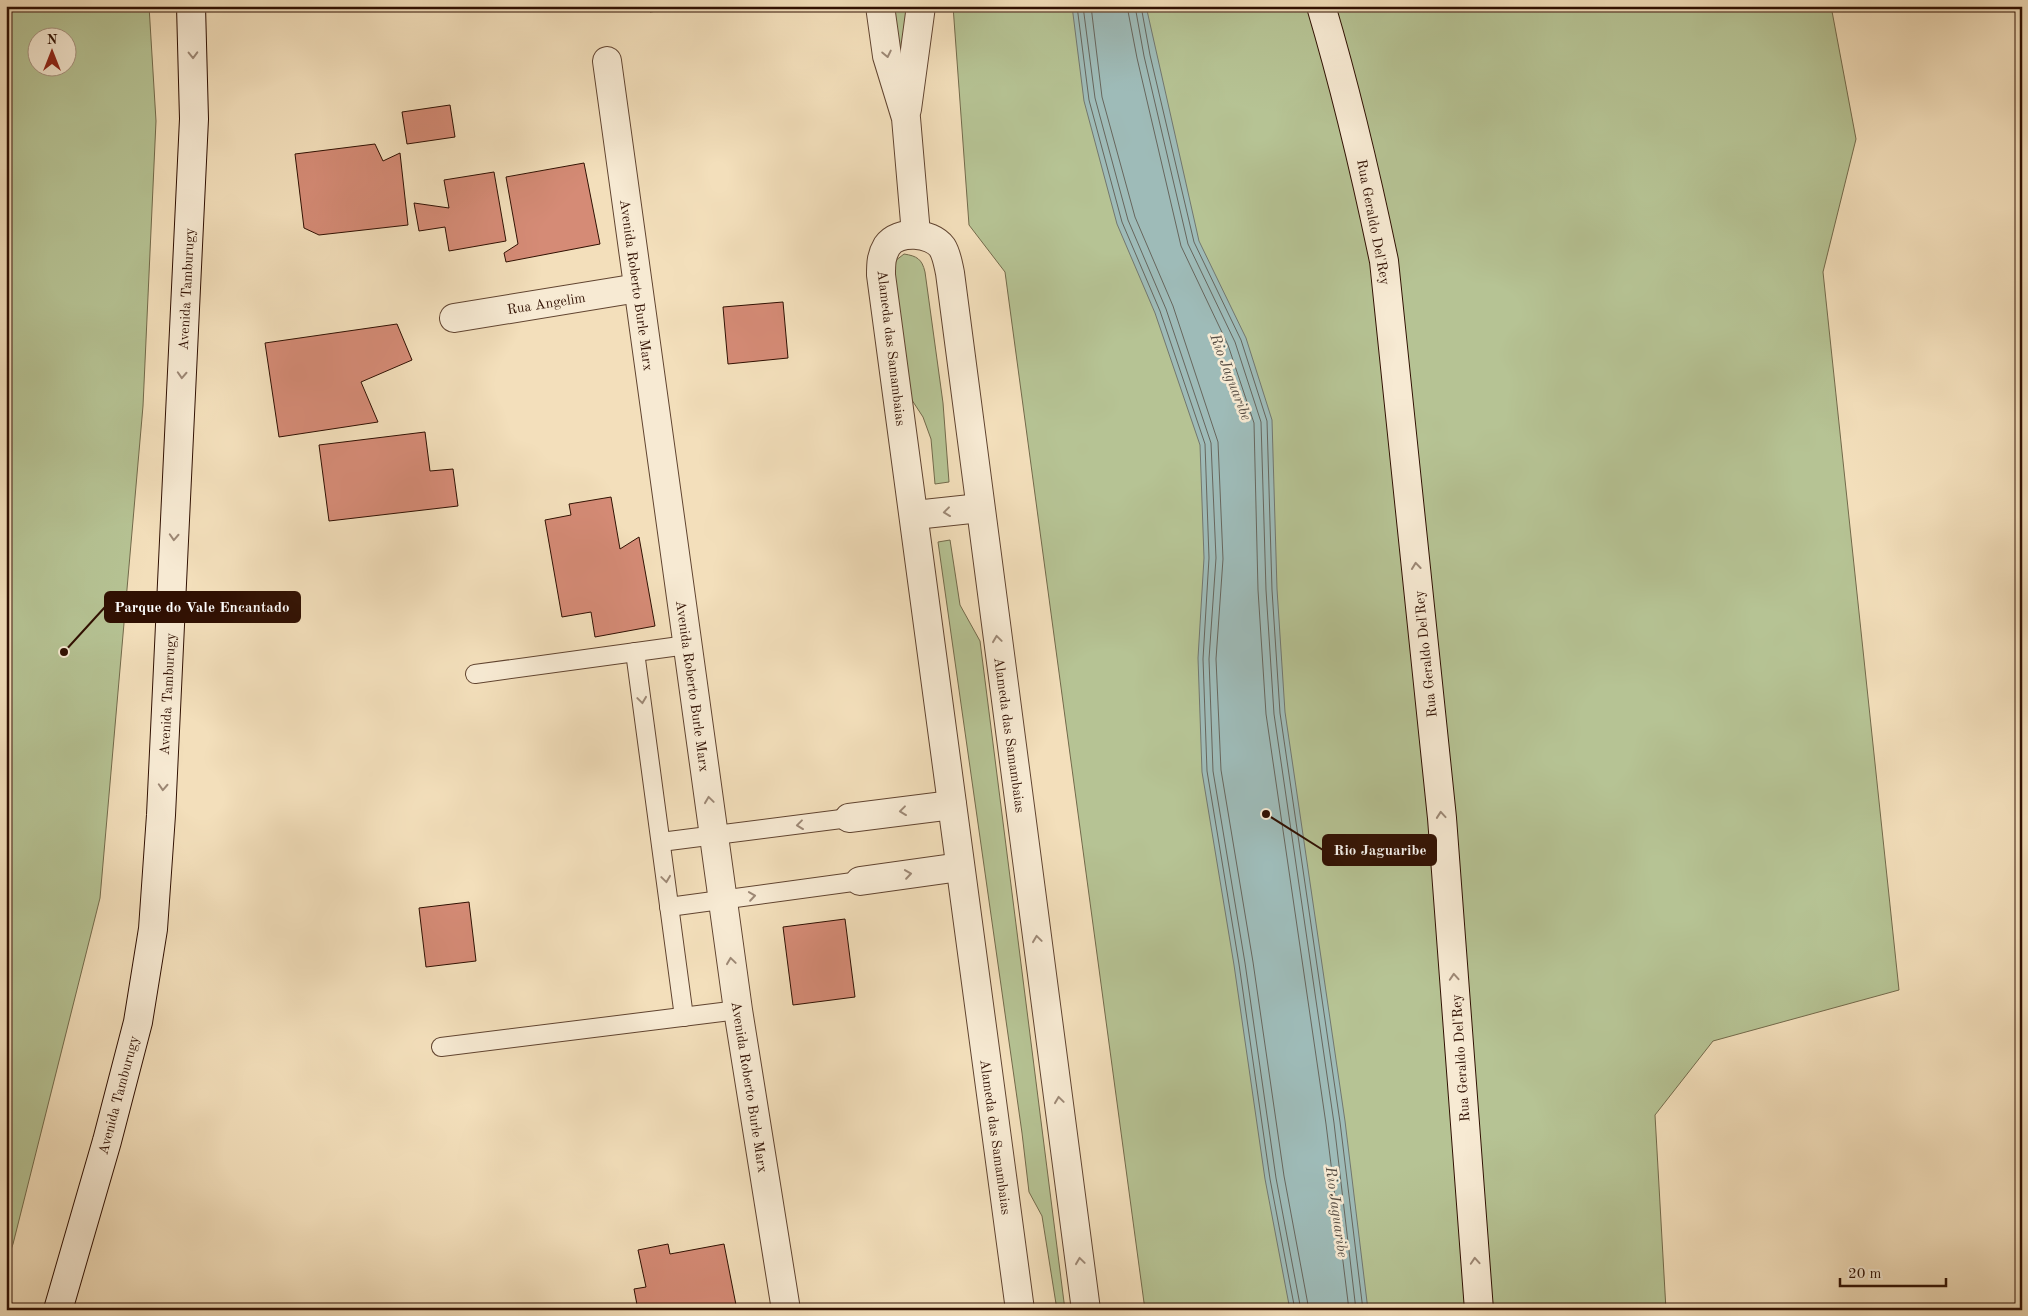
<svg xmlns="http://www.w3.org/2000/svg" width="2028" height="1316" viewBox="0 0 2028 1316" font-family="'Old Standard TT',serif">
	<style>
		.green { fill: #b6c394; stroke: #736a4b; fill-rule: evenodd }
		.water { fill: #9ebbb8; stroke: #72776f }
		.lines { fill: none; stroke-linecap: round; stroke-linejoin: round }
		.shore { stroke: #67665d; stroke-width: 1 }
		.building { fill: #d58b76; stroke: #301002 }
		.lane-casing { stroke: #614430; stroke-width: 20 }
		.street-casing { stroke: #614430; stroke-width: 30 }
		.secondary-casing { stroke: #301002; stroke-width: 30 }
		.lane { stroke: #f7ead3; stroke-width: 18 }
		.street { stroke: #f7ead3; stroke-width: 28 }
		.secondary { stroke: #f7ead3; stroke-width: 28 }
		.oneway { stroke: #9d8875 }
		.labels { text-anchor: middle; stroke-width: 5; stroke-linejoin: round; paint-order: stroke }
		.street-label { font-size: 14px; fill: #301002; stroke: #f7ead3 }
		.water-label { font-size: 15px; font-style: italic; fill: #564c42; stroke: #f7ead3 }
		.leader { fill: none; stroke: #301002; stroke-width: 2 }
		.callout-dot { fill: #301002; stroke: #f7ead3; stroke-width: 2 }
		.callout { fill: #301002; stroke: #301002; stroke-width: 2 }
		.callout-label { font-size: 15px; text-anchor: middle; font-weight: bold; fill: #fff }
	</style>
	<rect width="100%" height="100%" fill="#f3dfbb"/>
	<filter id="stains"><feTurbulence type="fractalNoise" baseFrequency=".004" numOctaves="4"/><feColorMatrix values="0 0 0 0 .2 0 0 0 0 .09 0 0 0 0 .02 0 0 0 .5 -.17"/></filter>
	<radialGradient id="worn" r=".72"><stop offset=".6" stop-color="#630" stop-opacity="0"/><stop offset="1" stop-color="#630" stop-opacity=".3"/></radialGradient>
	<g class="green">
		<path d="M6,6H149L156,121L143,406L100,898L13,1244L6,1264ZM38,38H68V68H38Z"/>
		<polygon points="893,6 910,6 909,52 898,54"/>
		<polygon points="953,6 1831,6 1856,139 1823,272 1899,990 1713,1041 1655,1115 1666,1310 1145,1310 1005,272 969,225"/>
		<path d="M904,254C917,256 922,259 925,272L943,403L949,482L935,484L931,439L923,417L906,391L893,272L895,261Z"/>
		<polygon points="950,540 960,605 980,641 1065,1310 1057,1310 1042,1216 1029,1192 1022,1133 938,542"/>
	</g>
	<polygon class="water" points="1072,6 1146,6 1199,241 1246,338 1272,420 1277,589 1285,712 1345,1121 1368,1310 1290,1310 1265,1179 1234,965 1202,772 1198,658 1204,558 1200,445 1155,313 1117,224 1084,101"/>
	<g class="lines">
		<g class="shore">
			<polyline points="1077,6 1089,100 1122,222 1160,311 1205,444 1209,558 1203,659 1207,771 1239,964 1270,1179 1295,1310"/>
			<polyline points="1083,6 1095,98 1128,220 1166,309 1211,443 1216,558 1209,659 1213,771 1245,963 1276,1178 1301,1310"/>
			<polyline points="1091,6 1102,97 1135,217 1173,306 1218,442 1223,559 1216,659 1221,770 1253,962 1284,1176 1309,1310"/>
			<polyline points="1127,6 1137,58 1181,246 1228,345 1254,423 1258,590 1266,714 1326,1124 1349,1310"/>
			<polyline points="1135,6 1144,56 1188,244 1235,342 1261,422 1266,590 1274,714 1334,1123 1356,1310"/>
			<polyline points="1141,6 1150,55 1194,242 1241,340 1267,421 1272,590 1280,713 1340,1122 1363,1310"/>
		</g>
	</g>
	<g class="building">
		<polygon points="649,6 693,6 650,12"/>
		<polygon points="450,105 455,137 407,144 402,112"/>
		<polygon points="375,144 383,161 400,153 408,225 319,235 304,228 295,154"/>
		<polygon points="584,163 600,244 506,262 504,253 518,244 506,177"/>
		<polygon points="494,172 506,241 449,251 445,227 419,231 414,203 449,208 444,180"/>
		<polygon points="783,302 788,358 728,364 723,307"/>
		<polygon points="397,324 412,360 361,382 378,422 279,437 265,343"/>
		<polygon points="425,432 430,471 453,469 458,506 329,521 319,445"/>
		<polygon points="611,497 620,549 639,537 655,626 595,637 591,612 562,617 545,520 571,515 569,504"/>
		<polygon points="469,902 476,961 426,967 419,908"/>
		<polygon points="845,919 855,997 793,1005 783,927"/>
		<polygon points="668,1244 670,1254 724,1244 737,1310 638,1310 634,1289 646,1287 638,1250"/>
	</g>
	<g class="lines">
		<g class="lane-casing">
			<g id="lane">
				<polyline points="635,652 684,1017"/>
				<polyline points="475,674 687,645"/>
				<polyline points="661,842 849,818"/>
				<polyline points="669,907 860,881"/>
				<polyline points="441,1047 738,1010"/>
			</g>
		</g>
		<g class="street-casing">
			<g id="street">
				<polyline points="880,6 887,56 906,118 916,234"/>
				<polyline points="607,61 738,1010 786,1310"/>
				<polyline points="907,109 921,6"/>
				<polyline points="454,318 638,288"/>
				<polyline points="915,515 980,508"/>
				<polyline points="849,818 952,805"/>
				<polyline points="860,881 960,867"/>
				<path d="M1020,1310L881,275C881,264 881,256 887,246C898,230 931,232 942,247C947,255 948,264 950,273L1086,1310"/>
			</g>
		</g>
		<g class="secondary-casing">
			<g id="secondary">
				<path d="M1321,6C1346,90 1366,175 1384,261L1442,818L1479,1310"/>
				<polyline points="58,1310 107,1141 138,1022 153,929 161,815 194,119 191,6"/>
			</g>
		</g>
		<use href="#lane" class="lane"/>
		<use href="#street" class="street"/>
		<use href="#secondary" class="secondary"/>
	</g>
	<defs><path id="oneway-chevron" d="M-2-3.5L2.5 0L-2 3.5" fill="none" stroke-width="1.6" stroke-linecap="round" stroke-linejoin="round" transform="scale(1.25)"/></defs>
	<g class="oneway">
		<use href="#oneway-chevron" transform="translate(887 54) rotate(78)"/>
		<use href="#oneway-chevron" transform="translate(193 55) rotate(89)"/>
		<use href="#oneway-chevron" transform="translate(182 375) rotate(93)"/>
		<use href="#oneway-chevron" transform="translate(947 512) rotate(173)"/>
		<use href="#oneway-chevron" transform="translate(174 537) rotate(93)"/>
		<use href="#oneway-chevron" transform="translate(1416 566) rotate(-96)"/>
		<use href="#oneway-chevron" transform="translate(997 639) rotate(-98)"/>
		<use href="#oneway-chevron" transform="translate(642 700) rotate(82)"/>
		<use href="#oneway-chevron" transform="translate(163 787) rotate(93)"/>
		<use href="#oneway-chevron" transform="translate(709 800) rotate(-98)"/>
		<use href="#oneway-chevron" transform="translate(903 811) rotate(173)"/>
		<use href="#oneway-chevron" transform="translate(1441 815) rotate(-95)"/>
		<use href="#oneway-chevron" transform="translate(800 825) rotate(173)"/>
		<use href="#oneway-chevron" transform="translate(908 874) rotate(-8)"/>
		<use href="#oneway-chevron" transform="translate(666 879) rotate(82)"/>
		<use href="#oneway-chevron" transform="translate(752 896) rotate(-8)"/>
		<use href="#oneway-chevron" transform="translate(1037 939) rotate(-98)"/>
		<use href="#oneway-chevron" transform="translate(731 961) rotate(-98)"/>
		<use href="#oneway-chevron" transform="translate(1454 977) rotate(-94)"/>
		<use href="#oneway-chevron" transform="translate(1059 1100) rotate(-98)"/>
		<use href="#oneway-chevron" transform="translate(1080 1261) rotate(-98)"/>
		<use href="#oneway-chevron" transform="translate(1475 1261) rotate(-94)"/>
	</g>
	<g class="labels">
		<g class="street-label">
			<text transform="translate(1374 222) rotate(79)" y="5">Rua Geraldo Del'Rey</text>
			<text transform="translate(637 285) rotate(82)" y="5">Avenida Roberto Burle Marx</text>
			<text transform="translate(186 289) rotate(-87)" y="5">Avenida Tamburugy</text>
			<text transform="translate(546 303) rotate(-9)" y="5">Rua Angelim</text>
			<text transform="translate(892 348) rotate(83)" y="5">Alameda das Samambaias</text>
			<text transform="translate(1425 654) rotate(-96)" y="5">Rua Geraldo Del'Rey</text>
			<text transform="translate(693 686) rotate(82)" y="5">Avenida Roberto Burle Marx</text>
			<text transform="translate(167 694) rotate(-87)" y="5">Avenida Tamburugy</text>
			<text transform="translate(1010 735) rotate(82)" y="5">Alameda das Samambaias</text>
			<text transform="translate(1460 1058) rotate(-94)" y="5">Rua Geraldo Del'Rey</text>
			<text transform="translate(750 1087) rotate(81)" y="5">Avenida Roberto Burle Marx</text>
			<text transform="translate(118 1095) rotate(-75)" y="5">Avenida Tamburugy</text>
			<text transform="translate(996 1137) rotate(82)" y="5">Alameda das Samambaias</text>
		</g>
		<g class="water-label">
			<text transform="translate(1231 377) rotate(69)" y="5">Rio Jaguaribe</text>
			<text transform="translate(1337 1212) rotate(82)" y="5">Rio Jaguaribe</text>
		</g>
	</g>
	<path class="leader" d="M64 652L105 607M1266 814L1323 850"/>
	<g class="callout-dot">
		<circle cx="64" cy="652" r="5"/>
		<circle cx="1266" cy="814" r="5"/>
	</g>
	<g class="callout">
		<rect x="105" y="592" width="195" height="30" rx="5"/>
		<rect x="1323" y="835" width="113" height="30" rx="5"/>
	</g>
	<g class="callout-label">
		<text x="202" y="612">Parque do Vale Encantado</text>
		<text x="1380" y="855">Rio Jaguaribe</text>
	</g>
	<rect width="2028" height="1316" fill="none" stroke="#f3dfbb" stroke-width="25"/>
	<rect x="8" y="8" width="2013" height="1301" fill="none" stroke="#301002" stroke-width="2.5"/>
	<rect x="12" y="12" width="2003" height="1291" fill="none" stroke="#301002"/>
	<g transform="translate(52 52)"><circle r="24" fill="#f7ead3" stroke="#a7937f"/>
	<path d="M0-4L9 19L0 12L-9 19Z" fill="#8f2418"/>
	<text y="-8" font-size="14" font-weight="bold" text-anchor="middle" fill="#301002">N</text>
	</g>
	<path d="M1840 1278v8h106v-8" fill="none" stroke="#301002" stroke-width="2.5"/>
	<text x="1848" y="1278" font-size="15" fill="#301002" stroke="#f7ead3" stroke-width="4" paint-order="stroke">20 m</text>
	<rect width="100%" height="100%" filter="url(#stains)"/>
	<rect width="100%" height="100%" fill="url(#worn)"/>
</svg>
